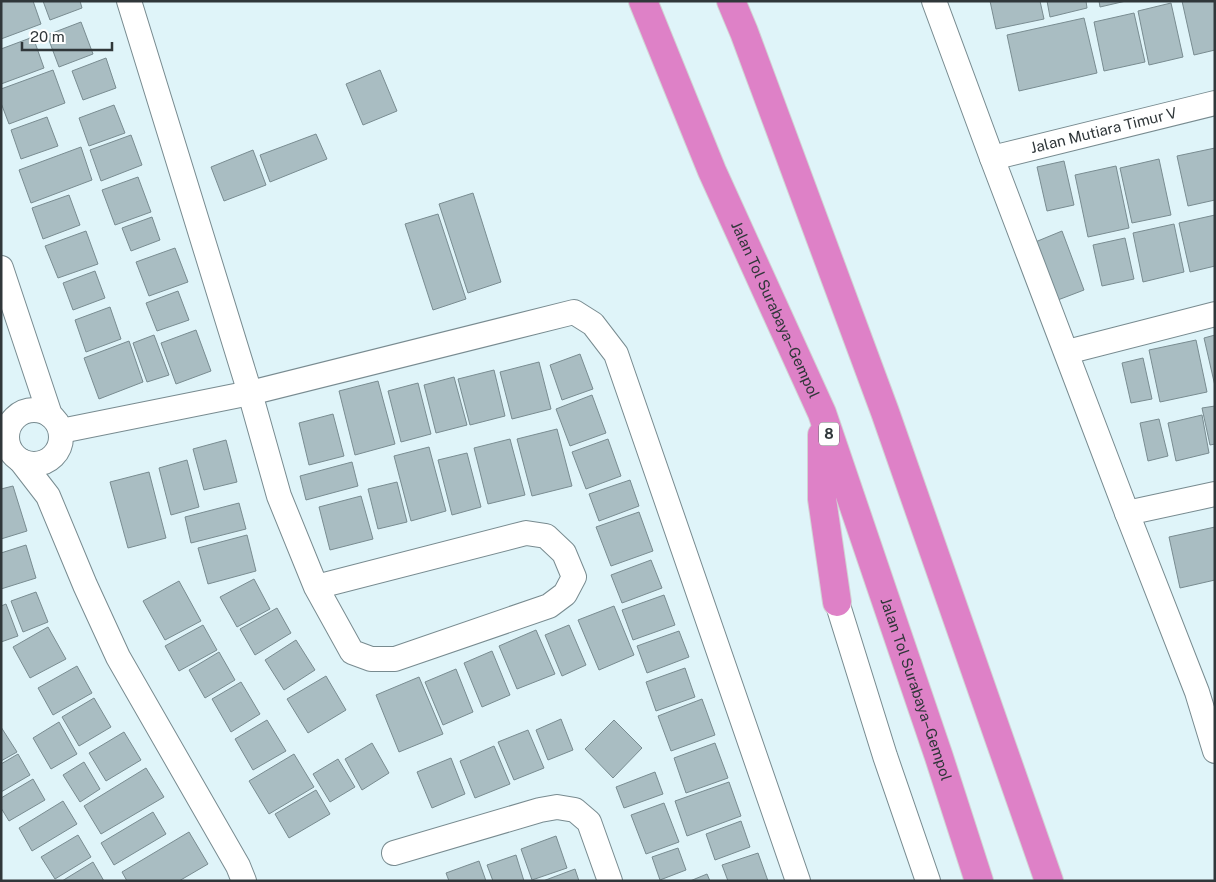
<svg xmlns="http://www.w3.org/2000/svg" width="1216" height="882" viewBox="0 0 1216 882" font-family="'Public Sans',sans-serif">
	<style>
		.building { fill: #a9bdc2; stroke: #798c91 }
		.lines { fill: none; stroke-linecap: round; stroke-linejoin: round }
		.street-casing { stroke: #788b90; stroke-width: 26 }
		.highway-casing { stroke: #d1d3d4; stroke-width: 30 }
		.street { stroke: #fff; stroke-width: 24 }
		.highway { stroke: #de81c7; stroke-width: 28 }
		.labels { text-anchor: middle; stroke-width: 5; stroke-linejoin: round; paint-order: stroke }
		.shield { fill: #fff; stroke: #6e7375; stroke-width: 1 }
		.shield-label { font-size: 14px; font-weight: bold; fill: #30373a }
		.street-label { font-size: 15px; fill: #30373a; stroke: #fff }
	</style>
	<rect width="100%" height="100%" fill="#dff4f9"/>
	<g class="building">
		<polygon points="1,1 33,1 41,24 1,39"/>
		<polygon points="43,1 80,1 82,8 50,20"/>
		<polygon points="990,1 1040,1 1044,19 996,29"/>
		<polygon points="1047,1 1086,1 1087,8 1050,17"/>
		<polygon points="1099,1 1126,1 1100,7"/>
		<polygon points="1182,1 1215,1 1215,50 1194,55"/>
		<polygon points="1171,3 1183,57 1149,65 1138,11"/>
		<polygon points="1134,13 1145,62 1104,71 1094,22"/>
		<polygon points="1084,18 1097,73 1019,91 1007,35"/>
		<polygon points="81,22 93,54 59,67 47,35"/>
		<polygon points="33,37 44,68 1,84 1,49"/>
		<polygon points="106,58 116,88 83,100 72,71"/>
		<polygon points="53,70 65,103 9,124 1,103 1,89"/>
		<polygon points="380,70 397,111 363,125 346,84"/>
		<polygon points="114,105 125,133 89,146 79,118"/>
		<polygon points="47,117 58,146 21,159 11,130"/>
		<polygon points="316,134 327,159 270,182 260,155"/>
		<polygon points="131,135 142,165 101,181 90,150"/>
		<polygon points="81,147 92,180 31,203 19,170"/>
		<polygon points="1215,148 1215,200 1188,206 1177,156"/>
		<polygon points="253,150 266,185 224,201 211,167"/>
		<polygon points="1159,159 1171,215 1132,223 1120,168"/>
		<polygon points="1064,161 1074,205 1047,211 1037,167"/>
		<polygon points="1116,166 1129,228 1088,237 1075,175"/>
		<polygon points="138,177 151,212 115,225 102,190"/>
		<polygon points="473,193 501,282 468,293 439,204"/>
		<polygon points="69,195 80,225 43,239 32,208"/>
		<polygon points="438,214 466,299 433,310 405,224"/>
		<polygon points="1215,215 1215,266 1190,272 1179,223"/>
		<polygon points="152,217 160,240 131,251 122,228"/>
		<polygon points="1174,224 1184,272 1143,282 1133,233"/>
		<polygon points="86,231 98,264 58,278 45,246"/>
		<polygon points="1062,231 1084,290 1050,303 1028,245"/>
		<polygon points="1125,238 1134,279 1102,286 1093,245"/>
		<polygon points="175,248 188,282 149,296 136,262"/>
		<polygon points="95,271 105,298 73,310 63,283"/>
		<polygon points="178,291 189,320 157,331 146,303"/>
		<polygon points="110,307 121,339 86,352 75,320"/>
		<polygon points="196,330 211,371 176,384 161,343"/>
		<polygon points="154,335 169,375 147,382 133,343"/>
		<polygon points="1215,335 1215,386 1204,338"/>
		<polygon points="1196,340 1207,392 1160,402 1149,350"/>
		<polygon points="129,341 143,382 99,399 84,358"/>
		<polygon points="580,354 593,389 562,400 550,365"/>
		<polygon points="1143,358 1152,399 1131,403 1122,363"/>
		<polygon points="539,362 551,409 512,419 500,372"/>
		<polygon points="494,370 505,416 470,425 458,379"/>
		<polygon points="454,377 467,425 436,433 424,385"/>
		<polygon points="378,381 395,444 355,455 339,391"/>
		<polygon points="418,383 431,434 401,442 388,391"/>
		<polygon points="592,395 606,433 570,446 556,409"/>
		<polygon points="1215,406 1215,444 1210,445 1202,408"/>
		<polygon points="333,414 344,456 309,465 299,423"/>
		<polygon points="1202,415 1209,453 1176,461 1168,423"/>
		<polygon points="1159,419 1168,456 1148,461 1140,423"/>
		<polygon points="557,429 572,486 532,496 517,439"/>
		<polygon points="510,439 525,495 488,504 474,448"/>
		<polygon points="608,439 621,476 586,489 572,452"/>
		<polygon points="226,440 237,482 204,490 193,449"/>
		<polygon points="429,447 446,511 411,521 394,456"/>
		<polygon points="467,453 481,507 452,515 438,460"/>
		<polygon points="187,460 199,507 171,515 159,468"/>
		<polygon points="352,462 358,486 306,500 300,476"/>
		<polygon points="149,472 166,538 128,548 110,482"/>
		<polygon points="630,480 639,506 599,521 589,494"/>
		<polygon points="397,482 407,522 378,529 368,489"/>
		<polygon points="13,486 27,531 1,539 1,489"/>
		<polygon points="361,496 373,539 330,550 319,507"/>
		<polygon points="239,503 246,529 191,543 185,517"/>
		<polygon points="639,512 653,551 611,566 596,527"/>
		<polygon points="1215,527 1215,580 1180,588 1169,537"/>
		<polygon points="247,535 256,571 208,584 198,548"/>
		<polygon points="26,545 36,578 1,589 1,553"/>
		<polygon points="651,560 662,588 622,603 611,575"/>
		<polygon points="254,579 270,609 237,627 220,597"/>
		<polygon points="179,581 201,621 165,640 143,601"/>
		<polygon points="36,592 48,622 23,632 11,601"/>
		<polygon points="664,595 675,625 633,640 622,610"/>
		<polygon points="6,604 18,636 1,642 1,606"/>
		<polygon points="614,606 634,655 599,670 578,620"/>
		<polygon points="277,608 291,633 255,655 240,629"/>
		<polygon points="203,625 217,650 179,671 165,646"/>
		<polygon points="569,625 586,665 562,676 545,635"/>
		<polygon points="48,627 66,659 30,678 13,647"/>
		<polygon points="536,630 555,674 517,689 499,646"/>
		<polygon points="679,631 689,657 647,673 637,646"/>
		<polygon points="296,640 315,670 284,690 265,660"/>
		<polygon points="492,651 510,695 482,707 464,663"/>
		<polygon points="219,652 235,680 205,698 189,670"/>
		<polygon points="77,666 92,693 53,715 38,688"/>
		<polygon points="685,668 695,697 656,711 646,682"/>
		<polygon points="456,669 473,712 443,725 425,682"/>
		<polygon points="326,676 346,710 308,733 287,699"/>
		<polygon points="419,677 443,734 399,752 376,695"/>
		<polygon points="241,682 260,714 231,732 212,699"/>
		<polygon points="94,698 111,727 79,746 62,717"/>
		<polygon points="702,699 715,735 671,751 658,716"/>
		<polygon points="561,719 573,750 548,760 536,730"/>
		<polygon points="267,720 286,751 253,770 235,739"/>
		<polygon points="614,720 642,748 613,778 585,749"/>
		<polygon points="59,722 77,754 51,769 33,738"/>
		<polygon points="1,727 17,752 1,761"/>
		<polygon points="528,730 544,768 514,780 498,742"/>
		<polygon points="124,732 141,760 106,781 89,753"/>
		<polygon points="372,743 389,773 362,790 345,759"/>
		<polygon points="715,743 728,778 686,793 674,758"/>
		<polygon points="494,746 510,784 475,798 460,761"/>
		<polygon points="18,754 30,775 1,792 1,764"/>
		<polygon points="294,754 314,787 269,814 249,781"/>
		<polygon points="451,758 465,794 432,808 417,772"/>
		<polygon points="338,759 355,787 330,802 313,774"/>
		<polygon points="84,762 100,789 80,802 63,775"/>
		<polygon points="146,768 164,797 101,834 84,806"/>
		<polygon points="655,772 663,794 624,808 616,787"/>
		<polygon points="33,779 45,800 9,821 1,808 1,798"/>
		<polygon points="729,782 741,816 687,836 675,801"/>
		<polygon points="316,790 330,814 289,838 275,814"/>
		<polygon points="63,801 77,824 32,851 19,828"/>
		<polygon points="664,803 679,842 646,854 631,815"/>
		<polygon points="153,812 166,834 114,865 101,843"/>
		<polygon points="741,821 750,847 715,860 706,834"/>
		<polygon points="189,832 208,864 179,881 127,881 122,872"/>
		<polygon points="78,835 91,857 55,879 41,857"/>
		<polygon points="556,836 567,868 532,880 521,849"/>
		<polygon points="678,848 686,870 660,880 652,857"/>
		<polygon points="758,853 768,881 728,881 722,865"/>
		<polygon points="516,855 524,881 493,881 487,865"/>
		<polygon points="479,861 486,881 449,881 446,873"/>
		<polygon points="93,862 104,881 62,881"/>
		<polygon points="575,869 579,881 543,881"/>
		<polygon points="707,874 710,881 690,881"/>
	</g>
	<g class="lines">
		<g class="street-casing">
			<g id="street">
				<polyline points="129,1 250,393 279,496 316,587 352,652 371,659 395,659 549,606 565,594 574,577 564,553 546,536 526,533 316,587"/>
				<polyline points="934,1 992,158 1127,513 1197,692 1215,751"/>
				<path id="s1" d="M992,158L1215,103"/>
				<polyline points="1,268 50,415"/>
				<polyline points="1067,352 1215,314"/>
				<circle cx="34" cy="437" r="27"/>
				<polyline points="61,431 250,393 574,312 593,324 616,354 798,881"/>
				<polyline points="21,461 48,496 85,585 118,657 238,866 244,881"/>
				<polyline points="1127,513 1215,494"/>
				<polyline points="837,602 885,756 928,881"/>
				<polyline points="394,853 540,810 557,807 575,810 589,822 610,881"/>
			</g>
		</g>
		<g class="highway-casing">
			<g id="highway">
				<path id="s2" d="M643,1L712,171L822,413L939,757L979,881"/>
				<polyline points="731,1 744,32 885,412 1049,881"/>
				<polyline points="822,435 822,499 837,602"/>
			</g>
		</g>
		<use href="#street" class="street"/>
		<use href="#highway" class="highway"/>
	</g>
	<g class="labels">
		<rect class="shield" x="819" y="422.5" width="20" height="23" rx="4"/>
		<g class="shield-label">
			<text x="829" y="439">8</text>
		</g>
		<g class="street-label">
			<text dy="5" stroke="none"><textPath href="#s1" startOffset="115">Jalan Mutiara Timur V</textPath></text>
			<text dy="5" stroke="none"><textPath href="#s2" startOffset="336">Jalan Tol Surabaya–Gempol</textPath></text>
			<text dy="5" stroke="none"><textPath href="#s2" startOffset="741">Jalan Tol Surabaya–Gempol</textPath></text>
		</g>
	</g>
	<rect width="1216" height="882" fill="none" stroke="#30373a" stroke-width="5"/>
	<path d="M22 42v8h90v-8" fill="none" stroke="#30373a" stroke-width="2.5"/>
	<text x="30" y="42" font-size="15" fill="#30373a" stroke="#ffffff" stroke-width="4" paint-order="stroke">20 m</text>
</svg>
